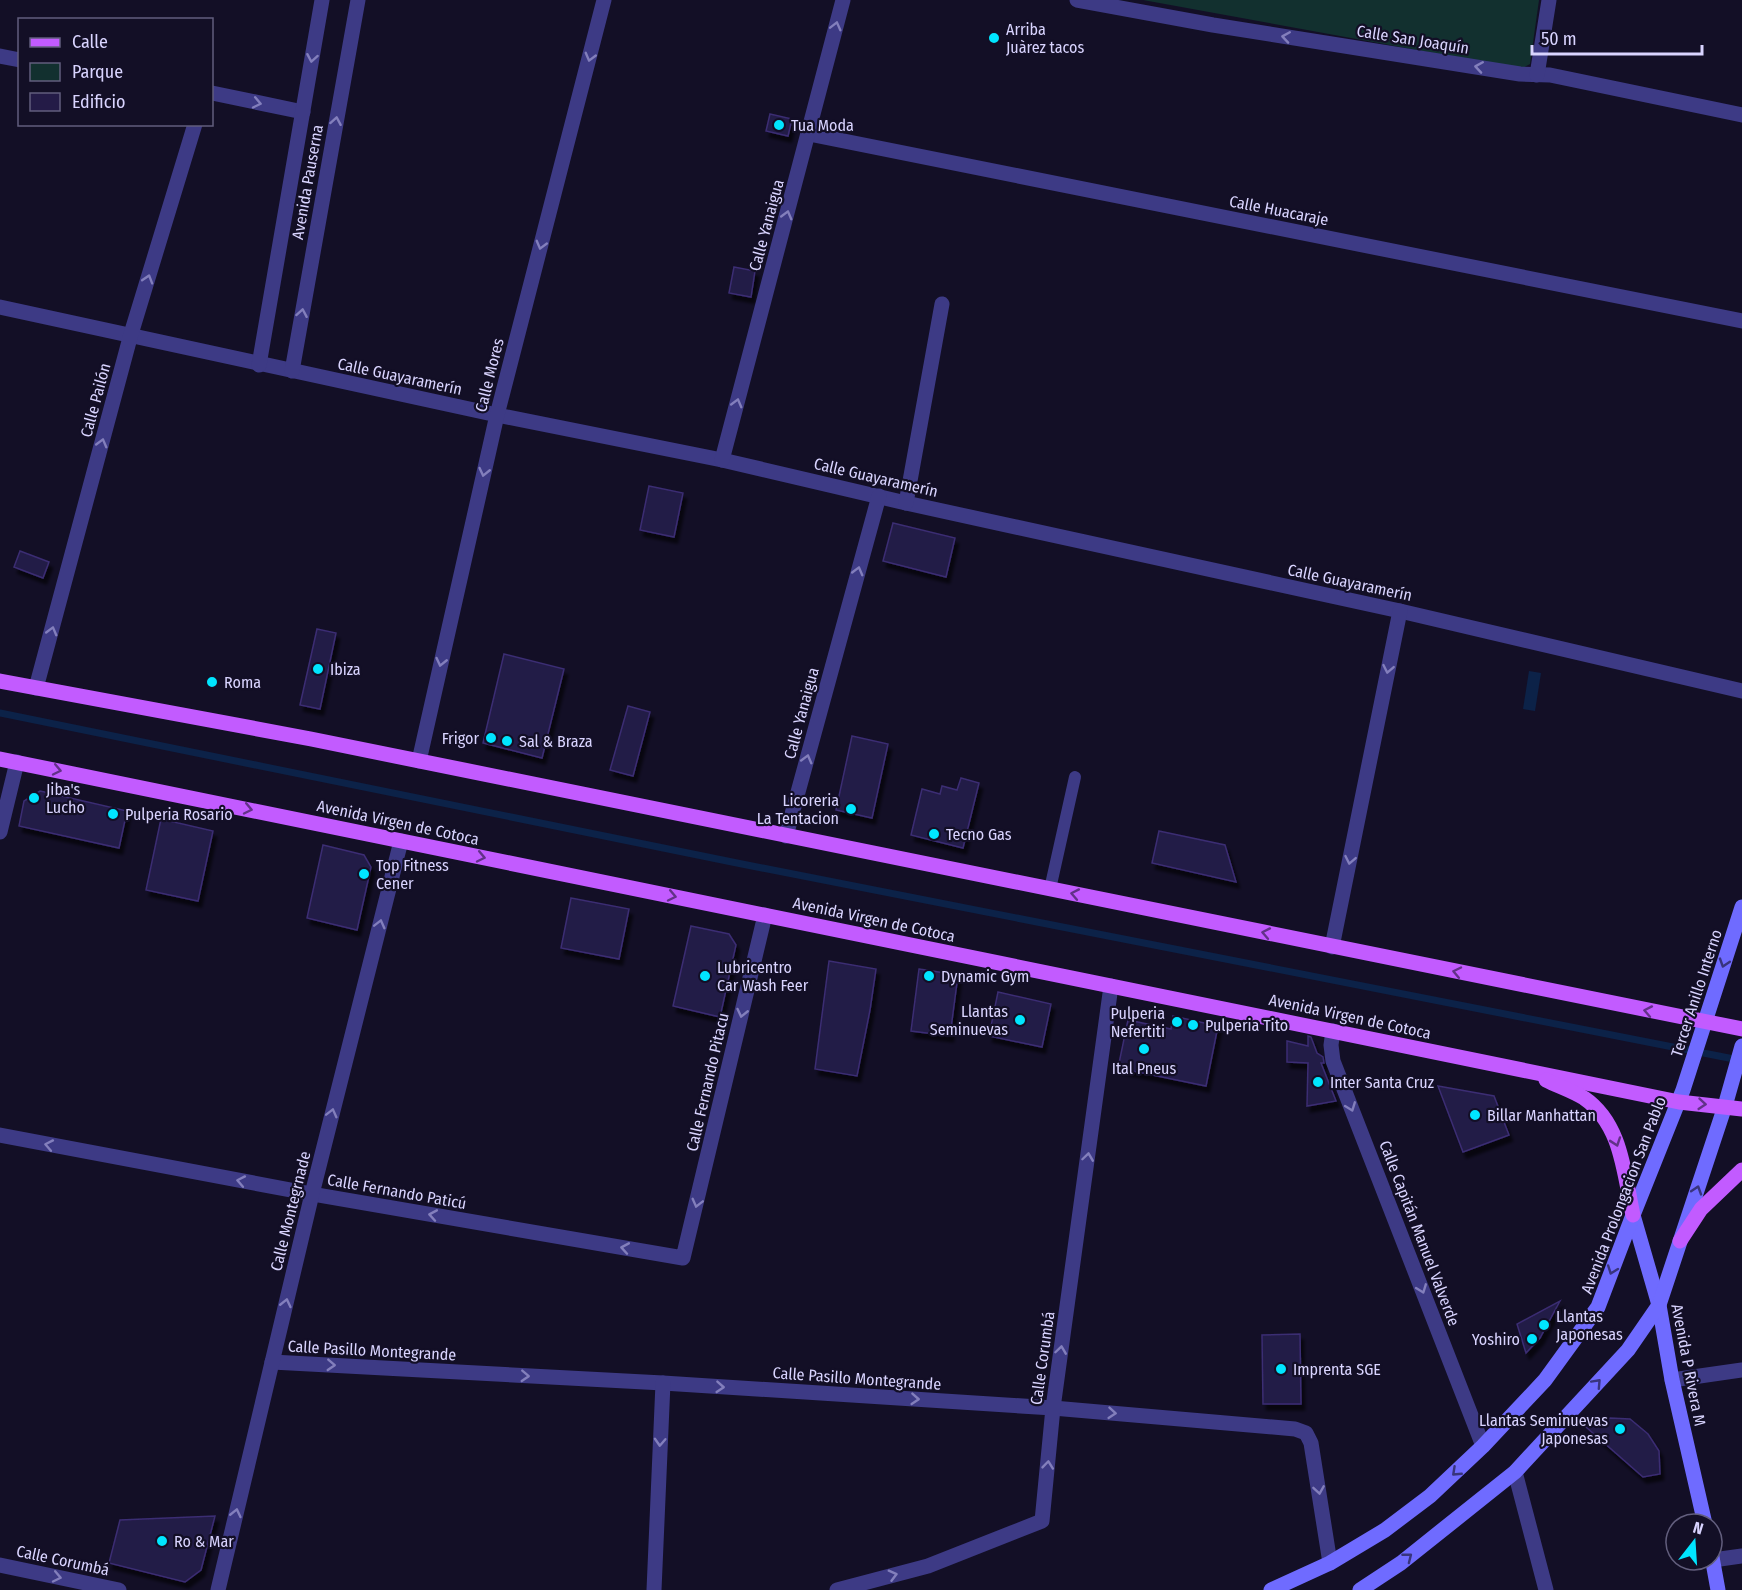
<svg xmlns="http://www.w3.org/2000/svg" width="1742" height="1590" viewBox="0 0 1742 1590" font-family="'Fira Sans Condensed',sans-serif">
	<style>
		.green { fill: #12302f }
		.water { fill: #0c2248 }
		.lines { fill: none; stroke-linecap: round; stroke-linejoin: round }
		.stream { stroke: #0c2248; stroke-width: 7 }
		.building { fill: #241b47; stroke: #3b2d73; stroke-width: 1.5; filter: url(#shadow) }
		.lane { stroke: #3d3a85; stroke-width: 12 }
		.street { stroke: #3d3a85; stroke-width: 15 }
		.secondary { stroke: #6f6bff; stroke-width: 15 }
		.primary { stroke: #c25bff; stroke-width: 15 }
		.oneway { stroke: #837fbc }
		.oneway2 { stroke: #623188 }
		.oneway3 { stroke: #38347d }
		.poi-dot { fill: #00e5ff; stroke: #130f26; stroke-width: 2 }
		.labels { text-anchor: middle; stroke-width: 4.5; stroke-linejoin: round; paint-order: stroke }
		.poi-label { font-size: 16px; fill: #d9d4ff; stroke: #130f26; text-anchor: start }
		.street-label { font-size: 16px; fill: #d9d4ff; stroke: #130f26 }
	</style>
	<defs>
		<filter id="shadow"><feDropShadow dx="3.5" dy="6" stdDeviation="1.5" flood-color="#0009"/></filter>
	</defs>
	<rect width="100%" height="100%" fill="#130f26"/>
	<polygon class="green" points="1143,0 1539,0 1530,64 1521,69"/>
	<polygon class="water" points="1529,671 1541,673 1535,711 1523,709"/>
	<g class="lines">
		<polyline class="stream" points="0,713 737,863 1739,1060"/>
	</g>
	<g class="building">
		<polygon points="770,114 792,119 788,136 766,131"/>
		<polygon points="734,267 755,271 751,297 729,293"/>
		<polygon points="649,486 683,493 674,537 640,530"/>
		<polygon points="893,523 955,538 946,577 883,561"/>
		<polygon points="20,551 49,562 43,578 14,567"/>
		<polygon points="317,629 336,633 320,709 300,705"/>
		<polygon points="504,654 564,669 542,758 483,743"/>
		<polygon points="628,706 650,712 633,776 610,770"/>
		<polygon points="852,736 888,744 872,818 836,810"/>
		<polygon points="961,778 979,783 963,848 911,835 922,789 940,794 942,786 957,790"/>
		<polygon points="40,791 127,811 119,848 19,826 24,801"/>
		<polygon points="161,819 213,831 198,901 146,890"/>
		<polygon points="1159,831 1225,845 1236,882 1152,863"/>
		<polygon points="323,845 364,855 371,867 357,930 307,918"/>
		<polygon points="571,898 629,909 619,959 561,948"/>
		<polygon points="691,926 729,934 736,945 720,1017 673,1006"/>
		<polygon points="829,961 876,969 870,1010 857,1076 815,1069"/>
		<polygon points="919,969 958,975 950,1036 911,1031"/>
		<polygon points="998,992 1051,1004 1042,1047 989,1036"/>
		<polygon points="1173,1016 1218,1026 1206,1086 1118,1068 1128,1020 1171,1029"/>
		<polygon points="1308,1036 1311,1037 1317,1053 1323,1057 1324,1063 1321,1063 1336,1101 1307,1106 1308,1063 1287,1062 1287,1041 1308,1046"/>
		<polygon points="1438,1086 1494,1096 1509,1135 1463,1152"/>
		<polygon points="1560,1301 1540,1338 1526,1353 1517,1324"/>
		<polygon points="1300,1334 1301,1404 1263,1404 1262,1335"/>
		<polygon points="1610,1418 1630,1419 1648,1434 1659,1451 1660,1474 1643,1477 1586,1427"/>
		<polygon points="215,1516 201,1570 185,1582 109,1563 120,1520"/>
	</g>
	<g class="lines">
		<polyline class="lane" points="1050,889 1075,777"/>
		<g class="street">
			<polyline points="1077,0 1213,25 1520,74 1550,75 1742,115"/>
			<polyline points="0,56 20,60"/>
			<polyline points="1537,75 1549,0"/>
			<polyline points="212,93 303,112"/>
			<polyline points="809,134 1742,321"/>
			<polyline points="0,307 497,415 722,460 906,503 1400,611 1742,691"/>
			<polyline points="259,365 322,0"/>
			<polyline points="292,371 358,0"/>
			<polyline points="722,460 843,0"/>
			<polyline points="906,503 942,304"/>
			<polyline points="36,688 131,334 195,124"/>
			<polyline points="419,761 497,415 604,0"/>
			<polyline points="0,832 17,762"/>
			<polyline points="786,836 879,496"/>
			<polyline points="1332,947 1400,611"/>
			<polyline points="1333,1031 1331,1045 1333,1061 1483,1446"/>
			<polyline points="0,1135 312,1194 683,1258 765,915"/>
			<polyline points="272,1362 663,1383 1053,1408 1295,1429 1306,1433 1311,1443 1330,1563"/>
			<polyline points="1672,1380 1742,1370"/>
			<polyline points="1515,1472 1546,1590"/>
			<polyline points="1713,1560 1742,1556"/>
			<polyline points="0,1565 119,1590"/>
			<polyline points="218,1590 312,1194 401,841"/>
			<polyline points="654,1590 663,1383"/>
			<polyline points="837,1590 928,1566 1042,1521 1053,1408 1111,986"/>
		</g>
		<g class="secondary">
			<polyline points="1633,1215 1659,1305 1672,1380 1705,1524"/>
			<polyline points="1712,1557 1718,1590"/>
			<polyline points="1271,1590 1330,1563 1385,1530 1430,1496 1483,1446 1545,1380 1598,1307 1633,1215 1683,1090 1742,907"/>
			<polyline points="1360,1590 1401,1563 1515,1472 1628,1350 1659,1305 1725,1106 1742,1046"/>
		</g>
		<g class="primary">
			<polyline points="0,681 311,739 1742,1029"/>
			<polyline points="0,759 1679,1102 1742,1109"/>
			<path d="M1546,1080C1558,1086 1573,1091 1584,1098C1622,1124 1624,1174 1633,1215"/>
			<polyline points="1680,1241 1701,1209 1742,1170"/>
		</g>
	</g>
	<defs><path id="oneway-chevron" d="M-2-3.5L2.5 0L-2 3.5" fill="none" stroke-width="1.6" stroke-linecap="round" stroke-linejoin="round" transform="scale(1.5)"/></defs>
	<g class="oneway">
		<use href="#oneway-chevron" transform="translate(836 26) rotate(-76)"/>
		<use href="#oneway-chevron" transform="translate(1286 37) rotate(-171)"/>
		<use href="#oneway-chevron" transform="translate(590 57) rotate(105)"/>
		<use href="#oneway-chevron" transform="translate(312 58) rotate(100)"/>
		<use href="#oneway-chevron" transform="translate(1479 67) rotate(-171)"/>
		<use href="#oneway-chevron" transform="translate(257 103) rotate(12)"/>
		<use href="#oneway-chevron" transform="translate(336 121) rotate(-80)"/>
		<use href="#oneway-chevron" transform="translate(787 215) rotate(-75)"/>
		<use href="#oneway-chevron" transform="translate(541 245) rotate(105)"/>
		<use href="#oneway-chevron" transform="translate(148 279) rotate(-73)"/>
		<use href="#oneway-chevron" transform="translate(302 313) rotate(-80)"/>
		<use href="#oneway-chevron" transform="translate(737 403) rotate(-75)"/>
		<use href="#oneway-chevron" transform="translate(102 443) rotate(-75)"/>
		<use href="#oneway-chevron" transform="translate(484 472) rotate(103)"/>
		<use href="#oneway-chevron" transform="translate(858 571) rotate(-75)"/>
		<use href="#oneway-chevron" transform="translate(52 631) rotate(-75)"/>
		<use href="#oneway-chevron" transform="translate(441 662) rotate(103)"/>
		<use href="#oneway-chevron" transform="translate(1388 669) rotate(101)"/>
		<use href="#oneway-chevron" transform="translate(807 759) rotate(-75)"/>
		<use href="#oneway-chevron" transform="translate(1350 860) rotate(101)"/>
		<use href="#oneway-chevron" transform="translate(380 924) rotate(-76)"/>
		<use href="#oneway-chevron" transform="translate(742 1013) rotate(103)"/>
		<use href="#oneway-chevron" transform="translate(1351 1107) rotate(69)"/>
		<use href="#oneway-chevron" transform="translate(332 1113) rotate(-76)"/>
		<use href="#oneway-chevron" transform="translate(49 1145) rotate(-169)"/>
		<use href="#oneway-chevron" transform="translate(1088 1157) rotate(-82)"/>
		<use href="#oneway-chevron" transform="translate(241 1181) rotate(-169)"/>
		<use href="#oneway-chevron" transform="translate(697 1203) rotate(104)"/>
		<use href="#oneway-chevron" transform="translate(433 1215) rotate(-170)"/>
		<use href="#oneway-chevron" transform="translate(625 1248) rotate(-170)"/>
		<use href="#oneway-chevron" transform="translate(1422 1289) rotate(69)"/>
		<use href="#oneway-chevron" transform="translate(286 1303) rotate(-77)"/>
		<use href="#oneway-chevron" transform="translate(1061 1350) rotate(-82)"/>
		<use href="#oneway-chevron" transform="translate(331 1365) rotate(3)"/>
		<use href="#oneway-chevron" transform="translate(525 1376) rotate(3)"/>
		<use href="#oneway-chevron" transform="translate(720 1387) rotate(4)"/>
		<use href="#oneway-chevron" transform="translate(915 1399) rotate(4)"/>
		<use href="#oneway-chevron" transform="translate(1112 1413) rotate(5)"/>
		<use href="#oneway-chevron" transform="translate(660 1442) rotate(93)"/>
		<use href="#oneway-chevron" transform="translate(1048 1465) rotate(-84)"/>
		<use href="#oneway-chevron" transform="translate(1319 1490) rotate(81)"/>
		<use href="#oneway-chevron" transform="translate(236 1513) rotate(-77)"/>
		<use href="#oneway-chevron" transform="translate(893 1575) rotate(-15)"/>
		<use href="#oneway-chevron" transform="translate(57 1577) rotate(12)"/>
	</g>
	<g class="oneway2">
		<use href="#oneway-chevron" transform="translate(57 770) rotate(12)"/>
		<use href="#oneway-chevron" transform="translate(248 809) rotate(12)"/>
		<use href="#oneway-chevron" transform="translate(481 857) rotate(12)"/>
		<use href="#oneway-chevron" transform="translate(1075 894) rotate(-169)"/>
		<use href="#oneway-chevron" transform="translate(672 896) rotate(12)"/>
		<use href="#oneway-chevron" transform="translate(1266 933) rotate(-169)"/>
		<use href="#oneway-chevron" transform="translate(1457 972) rotate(-168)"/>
		<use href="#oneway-chevron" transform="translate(1648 1011) rotate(-169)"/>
		<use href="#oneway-chevron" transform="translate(1702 1104) rotate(5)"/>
		<use href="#oneway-chevron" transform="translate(1616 1142) rotate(71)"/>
	</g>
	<g class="oneway3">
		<use href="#oneway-chevron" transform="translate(1724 963) rotate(108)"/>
		<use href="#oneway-chevron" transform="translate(1697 1190) rotate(-72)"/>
		<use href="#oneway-chevron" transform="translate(1612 1270) rotate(110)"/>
		<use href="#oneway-chevron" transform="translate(1597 1383) rotate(-47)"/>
		<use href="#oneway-chevron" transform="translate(1456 1472) rotate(137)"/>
		<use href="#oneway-chevron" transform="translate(1408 1557) rotate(-38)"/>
	</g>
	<g class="poi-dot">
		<circle cx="994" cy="38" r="6"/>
		<circle cx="779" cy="125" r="6"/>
		<circle cx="318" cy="669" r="6"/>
		<circle cx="212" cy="682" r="6"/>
		<circle cx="491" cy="738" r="6"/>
		<circle cx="507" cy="741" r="6"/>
		<circle cx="34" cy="798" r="6"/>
		<circle cx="851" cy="809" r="6"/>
		<circle cx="113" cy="814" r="6"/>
		<circle cx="934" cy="834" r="6"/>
		<circle cx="364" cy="874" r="6"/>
		<circle cx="705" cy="976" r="6"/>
		<circle cx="929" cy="976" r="6"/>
		<circle cx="1020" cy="1020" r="6"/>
		<circle cx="1177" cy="1022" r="6"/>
		<circle cx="1193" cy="1025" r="6"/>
		<circle cx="1144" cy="1049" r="6"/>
		<circle cx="1318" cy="1082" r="6"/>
		<circle cx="1475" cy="1115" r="6"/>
		<circle cx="1544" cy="1325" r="6"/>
		<circle cx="1532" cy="1339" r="6"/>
		<circle cx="1281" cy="1369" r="6"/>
		<circle cx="1620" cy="1429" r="6"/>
		<circle cx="162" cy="1541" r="6"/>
	</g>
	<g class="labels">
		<g class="poi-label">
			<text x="1006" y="35">Arriba<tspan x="1006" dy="18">Juàrez tacos</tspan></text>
			<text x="791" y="131">Tua Moda</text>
			<text x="330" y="675">Ibiza</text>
			<text x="224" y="688">Roma</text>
			<text x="479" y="744" text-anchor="end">Frigor</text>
			<text x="519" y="747">Sal &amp; Braza</text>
			<text x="46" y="795">Jiba's<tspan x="46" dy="18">Lucho</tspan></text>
			<text x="839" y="806" text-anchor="end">Licoreria<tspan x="839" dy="18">La Tentacion</tspan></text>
			<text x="125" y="820">Pulperia Rosario</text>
			<text x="946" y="840">Tecno Gas</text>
			<text x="376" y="871">Top Fitness<tspan x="376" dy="18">Cener</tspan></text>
			<text x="717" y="973">Lubricentro<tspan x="717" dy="18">Car Wash Feer</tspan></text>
			<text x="941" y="982">Dynamic Gym</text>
			<text x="1008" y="1017" text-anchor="end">Llantas<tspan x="1008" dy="18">Seminuevas</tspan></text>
			<text x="1165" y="1019" text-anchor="end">Pulperia<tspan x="1165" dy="18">Nefertiti</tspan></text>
			<text x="1205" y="1031">Pulperia Tito</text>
			<text x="1144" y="1074" text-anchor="middle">Ital Pneus</text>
			<text x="1330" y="1088">Inter Santa Cruz</text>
			<text x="1487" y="1121">Billar Manhattan</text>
			<text x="1556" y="1322">Llantas<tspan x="1556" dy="18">Japonesas</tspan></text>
			<text x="1520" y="1345" text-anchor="end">Yoshiro</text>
			<text x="1293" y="1375">Imprenta SGE</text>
			<text x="1608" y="1426" text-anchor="end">Llantas Seminuevas<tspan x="1608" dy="18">Japonesas</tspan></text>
			<text x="174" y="1547">Ro &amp; Mar</text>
		</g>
		<g class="street-label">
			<text transform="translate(1413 39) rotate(9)" y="6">Calle San Joaquín</text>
			<text transform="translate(307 182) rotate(-80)" y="6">Avenida Pauserna</text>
			<text transform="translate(1279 210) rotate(11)" y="6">Calle Huacaraje</text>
			<text transform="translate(766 225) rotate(-75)" y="6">Calle Yanaigua</text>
			<text transform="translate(489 375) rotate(-76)" y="6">Calle Mores</text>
			<text transform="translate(400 376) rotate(12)" y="6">Calle Guayaramerín</text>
			<text transform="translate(95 400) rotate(-75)" y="6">Calle Pailón</text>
			<text transform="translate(876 477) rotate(13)" y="6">Calle Guayaramerín</text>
			<text transform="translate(1350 582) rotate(12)" y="6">Calle Guayaramerín</text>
			<text transform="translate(801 713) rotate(-75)" y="6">Calle Yanaigua</text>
			<text transform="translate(398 822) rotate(12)" y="6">Avenida Virgen de Cotoca</text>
			<text transform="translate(874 919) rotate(12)" y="6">Avenida Virgen de Cotoca</text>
			<text transform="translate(1696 993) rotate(-72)" y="6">Tercer Anillo Interno</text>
			<text transform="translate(1350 1016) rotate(12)" y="6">Avenida Virgen de Cotoca</text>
			<text transform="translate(707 1082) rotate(-77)" y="6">Calle Fernando Pitacu</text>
			<text transform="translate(397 1191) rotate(10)" y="6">Calle Fernando Paticú</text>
			<text transform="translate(1623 1195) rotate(-69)" y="6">Avenida Prolongacion San Pablo</text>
			<text transform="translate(290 1211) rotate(-76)" y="6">Calle Montegrnade</text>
			<text transform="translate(1420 1233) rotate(69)" y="6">Calle Capitán Manuel Valverde</text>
			<text transform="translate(372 1350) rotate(3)" y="6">Calle Pasillo Montegrande</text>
			<text transform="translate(1042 1358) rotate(-82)" y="6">Calle Corumbá</text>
			<text transform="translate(1689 1365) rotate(79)" y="6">Avenida P Rivera M</text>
			<text transform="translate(857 1378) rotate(4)" y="6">Calle Pasillo Montegrande</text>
			<text transform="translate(63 1560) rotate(12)" y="6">Calle Corumbá</text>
		</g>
	</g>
	<rect x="18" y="18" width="195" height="108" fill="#130f26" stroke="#625e7d" stroke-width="1.5"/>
	<rect x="30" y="38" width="30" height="9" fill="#c25bff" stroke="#625e7d" stroke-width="1.5"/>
	<text x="72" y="48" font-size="18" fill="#d9d4ff">Calle</text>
	<rect x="30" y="63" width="30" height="18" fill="#12302f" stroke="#625e7d" stroke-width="1.5"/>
	<text x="72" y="78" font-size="18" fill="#d9d4ff">Parque</text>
	<rect x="30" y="93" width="30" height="18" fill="#241b47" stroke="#625e7d" stroke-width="1.5"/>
	<text x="72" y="108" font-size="18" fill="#d9d4ff">Edificio</text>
	<g transform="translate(1694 1542) rotate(17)"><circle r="28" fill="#130f26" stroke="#625e7d" stroke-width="1.5"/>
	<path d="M0-4.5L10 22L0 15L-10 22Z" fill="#00e5ff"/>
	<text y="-9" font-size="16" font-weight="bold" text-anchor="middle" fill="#d9d4ff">N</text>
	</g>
	<path d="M1532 45v9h170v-9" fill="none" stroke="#d9d4ff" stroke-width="3"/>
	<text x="1541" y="45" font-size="18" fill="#d9d4ff" stroke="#130f26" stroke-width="4.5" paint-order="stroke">50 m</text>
</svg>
